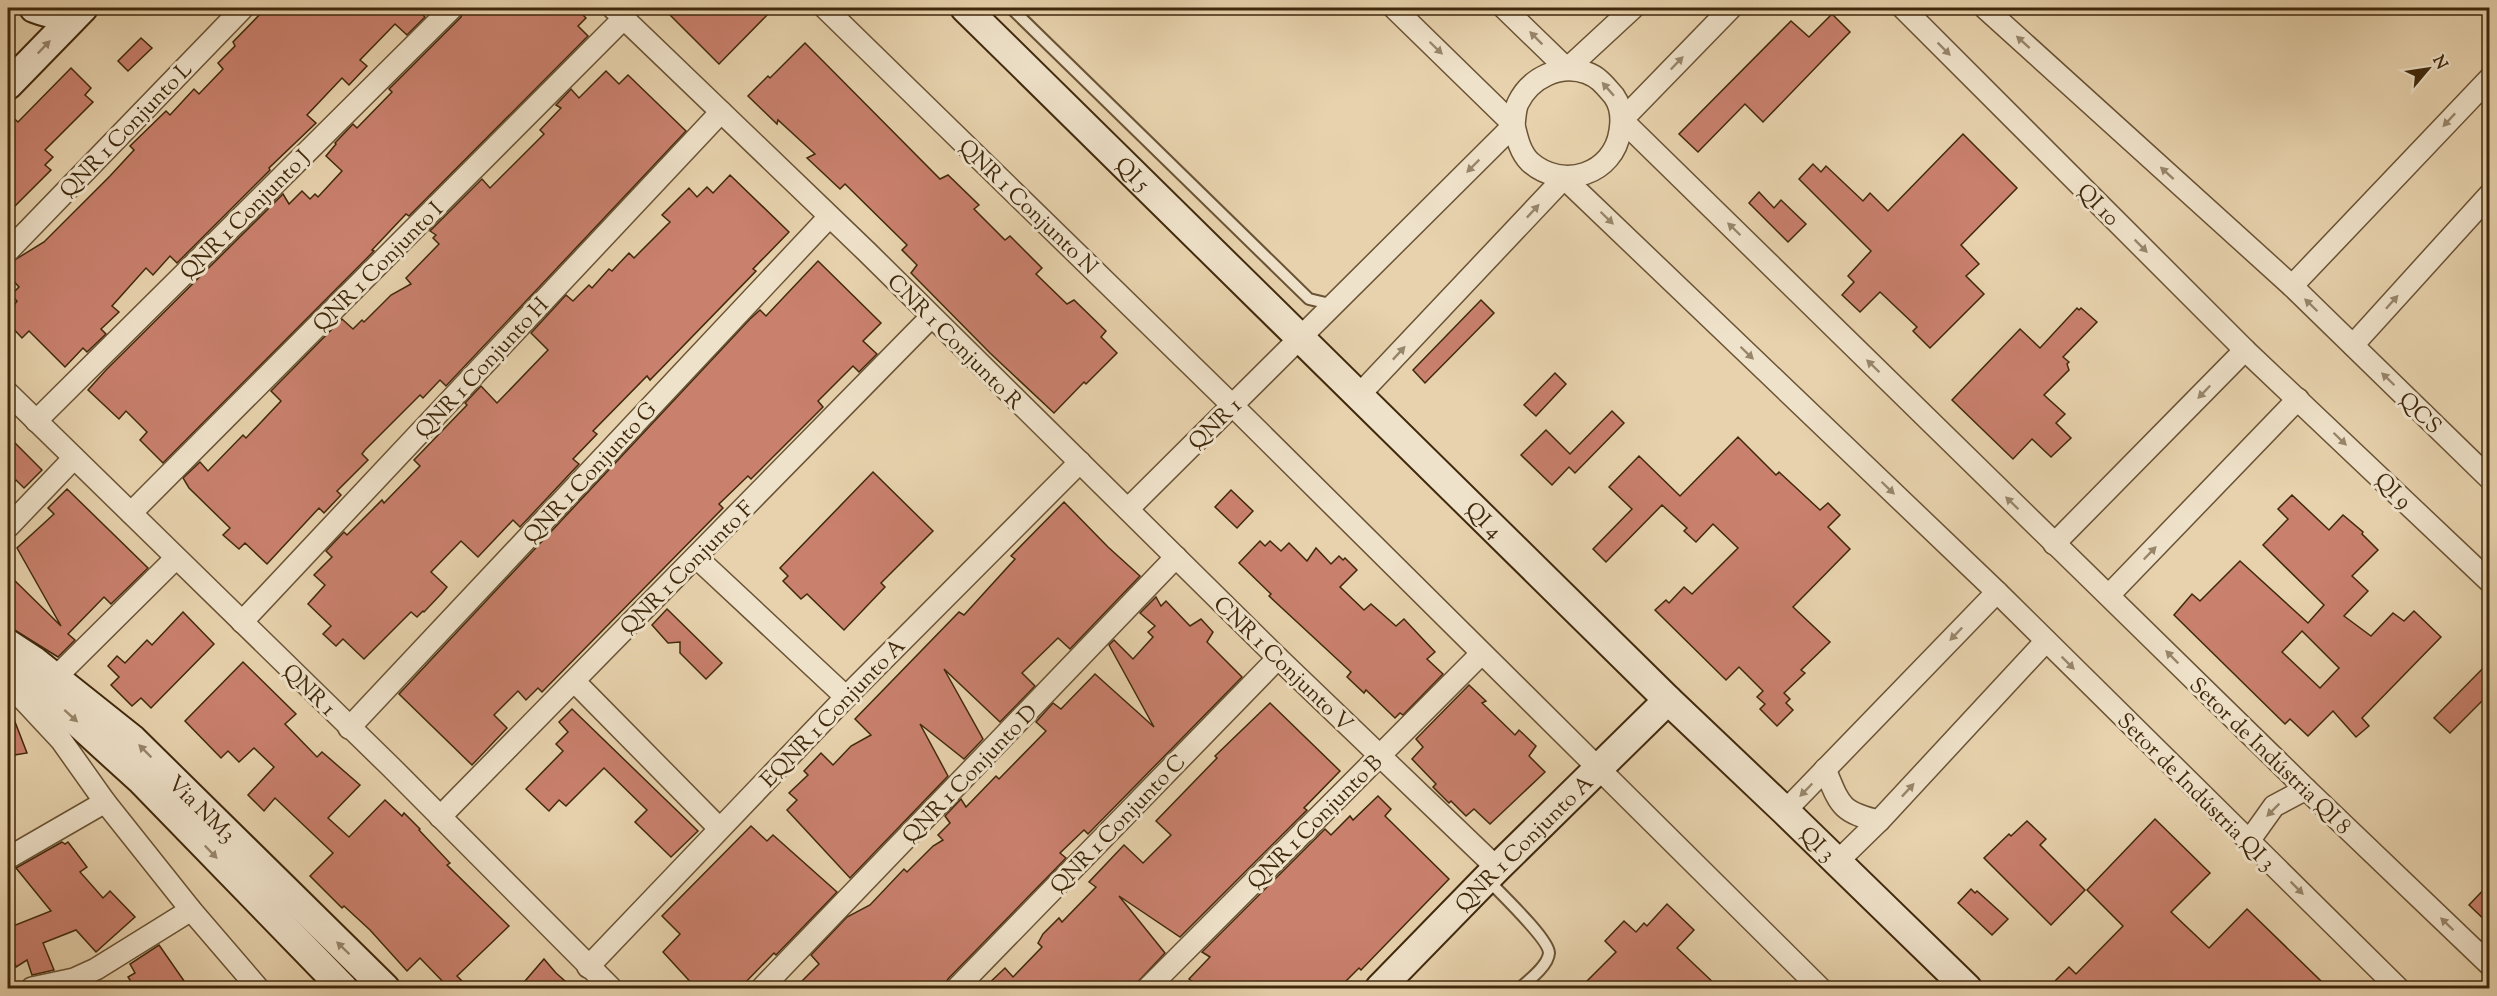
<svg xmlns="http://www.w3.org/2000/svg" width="2497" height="996" viewBox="0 0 2497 996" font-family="'Sorts Mill Goudy',serif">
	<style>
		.building { fill: #c9806d; stroke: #40290c; stroke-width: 1.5; fill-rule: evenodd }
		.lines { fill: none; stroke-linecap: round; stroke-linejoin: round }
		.lane-casing { stroke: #6a5334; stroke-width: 14 }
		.street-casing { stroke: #6a5334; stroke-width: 24 }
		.secondary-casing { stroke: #40290c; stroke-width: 32 }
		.lane { stroke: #efe2ca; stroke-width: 10 }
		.street { stroke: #efe2ca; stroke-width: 21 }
		.secondary { stroke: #efe2ca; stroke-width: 28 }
		.oneway { fill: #98866b }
		.labels { text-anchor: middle; stroke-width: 6; stroke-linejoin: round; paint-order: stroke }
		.street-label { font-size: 22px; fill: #40290c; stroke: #efe2ca }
	</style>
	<rect width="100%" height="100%" fill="#e7d2ad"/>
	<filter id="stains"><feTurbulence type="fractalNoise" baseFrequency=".00333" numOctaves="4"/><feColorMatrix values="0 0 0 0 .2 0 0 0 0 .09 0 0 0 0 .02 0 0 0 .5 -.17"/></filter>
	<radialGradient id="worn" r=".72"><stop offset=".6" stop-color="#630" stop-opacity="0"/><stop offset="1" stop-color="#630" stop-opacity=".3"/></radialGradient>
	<g class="building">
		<polygon points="266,8 415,8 425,17 407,35 395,24 360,60 367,66 349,85 342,78 307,115 316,123 269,168 270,170 177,263 170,256 153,275 146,268 112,306 119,312 101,329 106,334 87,352 83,348 65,367 29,331 22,338 8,323 14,316 9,312 17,301 11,295 19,287 8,275 8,264 44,242 110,176 134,150 130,146 166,111 170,115 194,89 199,94 223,69 218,63 235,46 233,42"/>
		<polygon points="464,8 576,8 586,18 578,26 588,36 409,216 406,214 372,250 374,251 163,463 140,440 147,432 126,411 119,419 88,390 106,370 283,194 289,204 302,191 310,199 315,194 318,197 342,171 326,156 336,144 335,143 353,124 357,128 392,92 389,89 461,17"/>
		<polygon points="663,8 774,8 719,64"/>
		<polygon points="1832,14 1850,32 1763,122 1745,104 1698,152 1679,134 1791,21 1809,37"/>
		<polygon points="141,38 152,48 128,71 118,61"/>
		<polygon points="805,43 940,179 948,175 979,205 974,209 1005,240 1010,236 1042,268 1036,274 1067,304 1074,300 1106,331 1101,337 1117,353 1086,384 1084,382 1054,413 990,353 911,273 917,265 902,250 907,245 845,184 840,189 807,158 815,154 778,120 777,124 748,96 768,76 770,78"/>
		<polygon points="71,68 91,88 85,95 93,102 45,150 53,157 45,165 51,170 8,213 8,113 18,122"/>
		<polygon points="606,71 619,84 628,75 686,131 446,386 440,380 423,398 420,395 365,450 362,454 368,460 337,491 341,495 324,513 319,508 267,564 245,543 239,549 223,535 230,528 189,488 183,478 200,462 208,471 243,435 246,438 281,401 271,391 342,319 353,329 362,320 364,322 391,295 411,284 406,278 439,244 433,238 436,235 430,231 482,179 490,188 544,134 540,130 561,108 556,105 571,89 579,98"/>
		<polygon points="1963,134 2017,188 1961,245 1979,264 1966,276 1984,294 1930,348 1913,331 1917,327 1880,292 1860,312 1842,295 1854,282 1848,276 1871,251 1799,179 1813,164 1821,172 1826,166 1863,201 1870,193 1888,211"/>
		<polygon points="730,175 789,232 753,269 756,271 650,380 647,376 593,431 597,434 573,459 579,464 520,527 513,520 478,557 461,541 431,572 447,587 442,593 424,612 423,611 417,617 411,612 364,659 343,639 336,646 323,634 331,626 308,604 325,585 314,575 332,557 326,551 344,532 347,535 382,500 384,503 420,466 414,460 467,405 465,403 481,386 497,403 548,350 531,333 566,295 573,301 589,285 592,288 609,269 612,271 629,253 634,258 670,222 662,215 689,188 697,197 707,187 713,193"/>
		<polygon points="1759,192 1774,208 1781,200 1806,224 1788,242 1749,203"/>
		<polygon points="818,261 881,323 863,341 877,354 859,372 853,366 818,401 823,407 751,479 748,476 719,504 723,508 542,692 538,688 526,700 518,691 494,715 507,728 472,765 399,694 750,319 760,310 766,316"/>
		<polygon points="1481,300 1494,313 1425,383 1413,370"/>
		<polygon points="2077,308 2079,310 2081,308 2097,322 2063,357 2069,362 2067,364 2069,370 2044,395 2065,414 2056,423 2071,438 2051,457 2032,439 2013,459 1952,400 2020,329 2040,348"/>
		<polygon points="1555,373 1566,384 1536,416 1524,405"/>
		<polygon points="1612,411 1624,423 1575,473 1569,467 1552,485 1521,455 1546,430 1570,454"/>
		<polygon points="8,436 42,470 24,488 16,480 8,489"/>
		<polygon points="1738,437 1776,475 1779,472 1820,510 1828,503 1840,515 1828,527 1850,549 1793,607 1830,642 1801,670 1805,673 1784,693 1790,699 1786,703 1793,710 1777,726 1760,709 1765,704 1757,697 1763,691 1739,667 1726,680 1655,610 1666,600 1669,603 1684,587 1692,594 1738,548 1713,524 1696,542 1684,531 1687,528 1662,505 1606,562 1593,549 1632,509 1609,487 1639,456 1680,496"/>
		<polygon points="873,472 933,531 881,583 885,587 844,630 807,594 801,599 783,581 788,576 780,568"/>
		<polygon points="67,489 148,568 111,604 104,597 68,634 75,640 58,657 8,626 8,574 61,626 17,548 54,514 48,508"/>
		<polygon points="1231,490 1253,511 1237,528 1215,507"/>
		<path d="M2292,495L2329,530L2343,515L2363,532L2362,534L2378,550L2352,576L2368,591L2344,616L2371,636L2393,613L2404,621L2414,611L2441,637L2362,718L2369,726L2356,737L2333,711L2308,736L2290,719L2285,724L2174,615L2192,594L2200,601L2240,561L2308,623L2324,605L2263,545L2288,519L2278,509ZM2302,631L2339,668L2320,688L2282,652Z"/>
		<polygon points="1064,502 1108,547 1140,576 1070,649 1058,638 1022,673 1035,686 1000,722 944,669 983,739 964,759 920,724 948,776 850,878 787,810 797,800 789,793 808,775 804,771 821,753 833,765 851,746 871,735 855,719 959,612 964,615 1015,559 1011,556"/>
		<polygon points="1260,541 1265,546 1270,541 1281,551 1289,543 1307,561 1316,548 1331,564 1339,556 1343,560 1345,558 1357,570 1340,587 1364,610 1371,604 1396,626 1404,619 1435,652 1427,659 1443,674 1403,715 1400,713 1395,718 1366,690 1364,693 1347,677 1351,672 1269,596 1271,594 1239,563"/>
		<polygon points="1156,597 1161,606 1166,601 1190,626 1201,619 1213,632 1207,642 1242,677 1088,834 1084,830 1060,853 1066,858 948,979 943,988 795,988 819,964 811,955 847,917 870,905 904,869 907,872 933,846 943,840 938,835 950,823 945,816 961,799 966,807 996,776 999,779 1046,731 1036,722 1053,703 1061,709 1095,674 1154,727 1109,645 1114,640 1133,659 1153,637 1148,632 1155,626 1140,613"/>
		<polygon points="667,609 722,663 706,679 680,653 680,642 668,643 652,625"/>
		<polygon points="183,612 214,644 151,708 141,698 132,706 111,685 119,677 108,666 117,656 125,663 147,640 152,645"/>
		<polygon points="2490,661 2490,693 2450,733 2434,718"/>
		<polygon points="243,662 296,714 285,724 317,757 322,752 360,785 328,818 349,837 385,800 402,816 404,813 420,829 419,830 450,863 447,865 509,926 457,976 469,988 449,988 420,958 407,971 370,930 344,906 342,908 310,876 333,853 275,798 264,811 248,795 274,767 254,748 239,762 228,751 221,758 185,721"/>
		<polygon points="1469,685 1486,701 1482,703 1515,735 1519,730 1536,746 1529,756 1545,772 1490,824 1474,809 1466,816 1451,801 1449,803 1433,787 1436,784 1412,759 1423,747 1416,739"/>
		<polygon points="1270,703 1340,771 1304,808 1307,810 1180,937 1119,896 1165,953 1132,988 984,988 1005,968 1013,977 1042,947 1038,943 1043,934 1059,918 1062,922 1096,887 1089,882 1124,845 1143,863 1171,835 1156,821 1217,758 1215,756"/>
		<polygon points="8,709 10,709 27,753 8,756"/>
		<polygon points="572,709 698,831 671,857 635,822 647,810 604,768 566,806 559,800 549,811 526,789 563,751 556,744 568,732 559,722"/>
		<polygon points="1378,796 1391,809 1385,816 1449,879 1361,970 1359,968 1339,988 1200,988 1189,979 1210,957 1202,952 1325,829 1331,835 1350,816 1353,820"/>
		<polygon points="2155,819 2210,873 2171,912 2209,948 2247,909 2321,981 2313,988 2048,988 2069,967 2076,974 2123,926 2087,890"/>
		<polygon points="2027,821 2046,839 2040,845 2085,890 2051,925 1984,858 2009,834 2011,836"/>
		<polygon points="751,826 767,841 773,835 837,892 776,955 774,953 740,988 696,988 663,952 680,934 662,916"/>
		<polygon points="62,842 65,844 68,842 87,867 80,872 103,898 110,891 135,917 96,952 76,930 43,943 54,970 32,975 27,960 16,967 14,961 8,964 8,928 51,911 16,868"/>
		<polygon points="2490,883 2490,925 2469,905"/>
		<polygon points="1971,889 1975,893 1977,891 2008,919 1992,935 1958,903"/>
		<polygon points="1667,904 1694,930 1677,948 1719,988 1580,988 1616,952 1605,941 1624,921 1636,932 1644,923 1647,926"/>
		<polygon points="159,945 189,988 135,988 128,977 135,973 130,964"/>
		<polygon points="544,959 556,973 573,988 519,988"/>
	</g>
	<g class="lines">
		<g class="lane-casing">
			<g id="lane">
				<polyline points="1011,8 1309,299 1334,305"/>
				<path d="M1487,879C1498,891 1549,939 1549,953C1548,966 1529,980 1520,988"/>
			</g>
		</g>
		<g class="street-casing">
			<g id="street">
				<polyline points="613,8 867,252 1278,658 1497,868"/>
				<polyline points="825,8 1232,405 1820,988"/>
				<polyline points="1394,8 1514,125"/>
				<polyline points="1504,8 1567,69 1633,8"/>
				<polyline points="1731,8 1622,120 2306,789 2490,965"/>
				<polyline points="1903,8 2245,350 2490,582"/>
				<polyline points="1985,8 2292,286 2490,479"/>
				<polyline points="8,251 243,8"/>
				<polyline points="2292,286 2490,78"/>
				<polyline points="2353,345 2490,194"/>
				<polyline points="8,393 391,767 611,988"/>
				<polyline points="1359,395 1564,178 1997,592 2398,988"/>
				<polyline points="36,421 452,8"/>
				<path d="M1128,509L1514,125C1515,118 1515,109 1518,103C1530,78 1560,63 1587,73C1599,77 1606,87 1614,96C1621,106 1622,119 1620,131C1614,174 1563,191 1530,162C1520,152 1517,138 1514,125"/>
				<polyline points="131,513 624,18"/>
				<polyline points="8,527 74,458"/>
				<polyline points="2054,544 2245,350"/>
				<polyline points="696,557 846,697"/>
				<polyline points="2109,595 2298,399"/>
				<polyline points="242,622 721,112"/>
				<polyline points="56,677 176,558"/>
				<polyline points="574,681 719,828"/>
				<polyline points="8,696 20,696 61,740 105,802 191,910 258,988"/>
				<polyline points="349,728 829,217"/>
				<path d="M1825,769C1840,805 1840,812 1879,821"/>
				<polyline points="1785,811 1997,592"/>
				<polyline points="440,817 931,317"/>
				<polyline points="2249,841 2274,806 2306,789"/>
				<polyline points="8,858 105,802"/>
				<polyline points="1837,862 1879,821 2046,641"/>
				<polyline points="588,967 846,697 1080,462"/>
				<polyline points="32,988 74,979 96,969 191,910"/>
				<polyline points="762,988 1176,557"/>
				<polyline points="957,988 1278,658"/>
				<polyline points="1148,988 1481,654"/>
			</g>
		</g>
		<g class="secondary-casing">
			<g id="secondary">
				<path d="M34,8C52,15 62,15 81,9"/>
				<path id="s1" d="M965,8L1668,700L1785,811L1967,988"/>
				<polyline points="8,85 83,8"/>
				<path id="s2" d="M8,644L34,661L132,739L385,988"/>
				<polyline points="8,669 64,710 142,781 343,988"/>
				<path id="s3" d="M1380,988L1497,868L1668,700"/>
			</g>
		</g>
		<use href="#lane" class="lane"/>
		<use href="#street" class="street"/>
		<use href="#secondary" class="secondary"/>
	</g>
	<defs><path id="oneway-solid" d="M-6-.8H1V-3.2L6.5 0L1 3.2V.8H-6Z" transform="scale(1.5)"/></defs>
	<g class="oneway">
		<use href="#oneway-solid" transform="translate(1536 38) rotate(-135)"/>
		<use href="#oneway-solid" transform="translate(2023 42) rotate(-138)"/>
		<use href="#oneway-solid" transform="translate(44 47) rotate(-46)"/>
		<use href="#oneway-solid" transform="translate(1436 48) rotate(44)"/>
		<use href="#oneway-solid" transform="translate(1944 49) rotate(45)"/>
		<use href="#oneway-solid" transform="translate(1677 63) rotate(-46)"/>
		<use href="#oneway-solid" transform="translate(1608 89) rotate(-131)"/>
		<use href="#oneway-solid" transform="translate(2449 120) rotate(133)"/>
		<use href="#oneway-solid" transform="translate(1473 166) rotate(135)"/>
		<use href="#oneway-solid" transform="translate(2167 173) rotate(-138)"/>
		<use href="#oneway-solid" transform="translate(1533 211) rotate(-47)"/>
		<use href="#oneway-solid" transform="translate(1607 218) rotate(44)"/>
		<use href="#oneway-solid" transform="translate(1734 229) rotate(-136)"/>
		<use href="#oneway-solid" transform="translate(2141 246) rotate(45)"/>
		<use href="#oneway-solid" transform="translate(2392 302) rotate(-48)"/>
		<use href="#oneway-solid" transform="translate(2311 305) rotate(-136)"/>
		<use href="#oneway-solid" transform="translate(1399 353) rotate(-47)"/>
		<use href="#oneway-solid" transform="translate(1747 353) rotate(44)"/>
		<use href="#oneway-solid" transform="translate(1873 366) rotate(-136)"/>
		<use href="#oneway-solid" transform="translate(2388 379) rotate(-136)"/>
		<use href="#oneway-solid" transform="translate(2204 392) rotate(134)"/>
		<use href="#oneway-solid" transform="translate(2340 439) rotate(44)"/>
		<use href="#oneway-solid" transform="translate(1888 488) rotate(44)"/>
		<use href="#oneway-solid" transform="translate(2012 503) rotate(-136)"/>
		<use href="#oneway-solid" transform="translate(2150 553) rotate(-46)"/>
		<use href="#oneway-solid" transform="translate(1956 634) rotate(134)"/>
		<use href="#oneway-solid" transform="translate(2172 657) rotate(-135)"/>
		<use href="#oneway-solid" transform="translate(2068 663) rotate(45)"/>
		<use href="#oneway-solid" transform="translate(71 716) rotate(42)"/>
		<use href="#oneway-solid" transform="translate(145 751) rotate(-135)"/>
		<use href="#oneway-solid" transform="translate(1806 790) rotate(134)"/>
		<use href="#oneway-solid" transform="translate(1908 790) rotate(-47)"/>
		<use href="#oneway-solid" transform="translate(2273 810) rotate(135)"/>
		<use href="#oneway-solid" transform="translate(211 852) rotate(46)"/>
		<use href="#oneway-solid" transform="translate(2297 888) rotate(45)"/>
		<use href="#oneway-solid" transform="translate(2447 924) rotate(-136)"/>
		<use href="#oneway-solid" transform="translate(343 948) rotate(-136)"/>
	</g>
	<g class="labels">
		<g class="street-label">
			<text transform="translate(125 129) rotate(-46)" y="8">QNR 1 Conjunto L</text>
			<text dy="8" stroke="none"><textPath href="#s1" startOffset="236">QI 5</textPath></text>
			<text transform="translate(2099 204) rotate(45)" y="8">QI 10</text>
			<text transform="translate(1029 206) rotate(44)" y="8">QNR 1 Conjunto N</text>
			<text transform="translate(244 214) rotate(-45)" y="8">QNR 1 Conjunto J</text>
			<text transform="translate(377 266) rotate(-45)" y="8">QNR 1 Conjunto I</text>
			<text transform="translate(956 341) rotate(45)" y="8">CNR 1 Conjunto R</text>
			<text transform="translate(481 367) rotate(-47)" y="8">QNR 1 Conjunto H</text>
			<text transform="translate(2421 412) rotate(44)" y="8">QCS</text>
			<text transform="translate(1214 423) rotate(-44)" y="8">QNR 1</text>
			<text transform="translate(589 472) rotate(-47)" y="8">QNR 1 Conjunto G</text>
			<text transform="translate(2394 490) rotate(44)" y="8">QI 9</text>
			<text dy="8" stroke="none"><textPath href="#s1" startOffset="729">QI 4</textPath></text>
			<text transform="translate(686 567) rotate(-45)" y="8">QNR 1 Conjunto F</text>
			<text transform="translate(1284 663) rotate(44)" y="8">CNR 1 Conjunto V</text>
			<text transform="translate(310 689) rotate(44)" y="8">QNR 1</text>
			<text transform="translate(832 712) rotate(-46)" y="8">EQNR 1 Conjunto A</text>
			<text transform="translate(2271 755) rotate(44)" y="8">Setor de Indústria QI 8</text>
			<text transform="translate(969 773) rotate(-46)" y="8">QNR 1 Conjunto D</text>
			<text transform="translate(2197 791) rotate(45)" y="8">Setor de Indústria QI 3</text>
			<text dy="8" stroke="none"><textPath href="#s2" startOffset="255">Via NM3</textPath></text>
			<text transform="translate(1314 821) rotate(-45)" y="8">QNR 1 Conjunto B</text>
			<text transform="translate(1117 823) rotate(-46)" y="8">QNR 1 Conjunto C</text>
			<text dy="8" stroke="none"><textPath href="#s3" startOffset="204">QNR 1 Conjunto A</textPath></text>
			<text dy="8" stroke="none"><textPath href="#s1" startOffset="1194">QI 3</textPath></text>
		</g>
	</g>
	<rect width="2497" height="996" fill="none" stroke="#e7d2ad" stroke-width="30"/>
	<rect x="9" y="9" width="2479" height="978" fill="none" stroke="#40290c" stroke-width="3"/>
	<rect x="15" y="15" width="2467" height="966" fill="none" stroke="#40290c" stroke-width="1.5"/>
	<g transform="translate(2428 69) rotate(61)" stroke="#efe2ca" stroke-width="4.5" paint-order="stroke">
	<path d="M0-4.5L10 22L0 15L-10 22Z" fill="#40290c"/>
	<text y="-9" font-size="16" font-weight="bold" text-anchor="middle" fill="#40290c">N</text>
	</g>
	<rect width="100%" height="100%" filter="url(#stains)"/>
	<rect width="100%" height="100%" fill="url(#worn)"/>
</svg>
